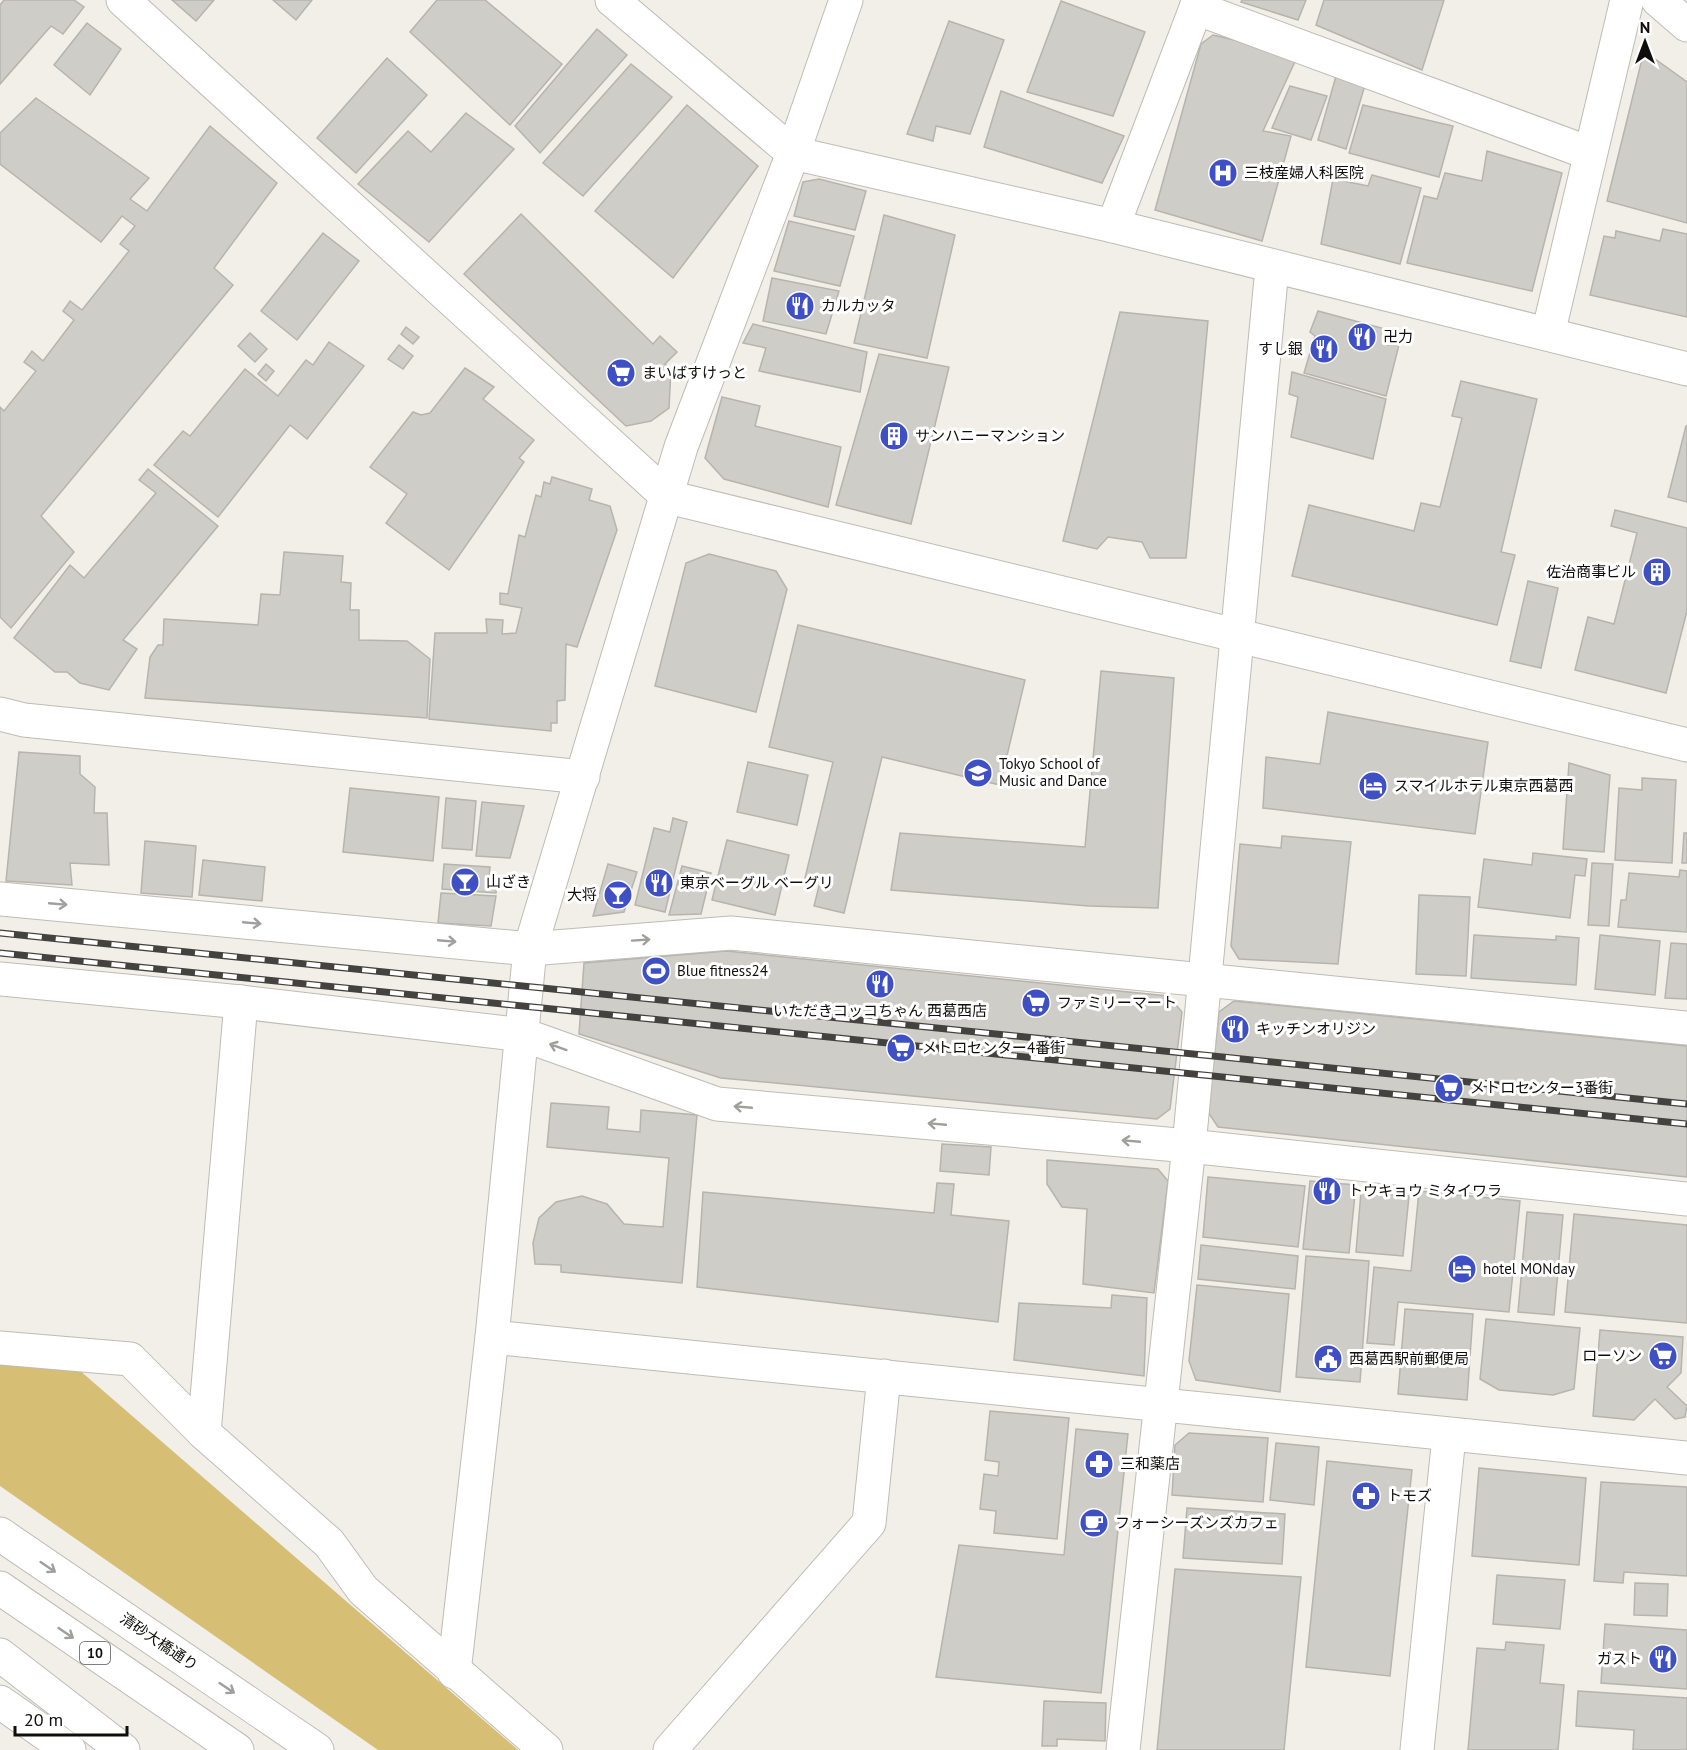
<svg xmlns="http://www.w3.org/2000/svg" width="1687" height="1750" viewBox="0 0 1687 1750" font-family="'PT Sans','Noto Sans JP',sans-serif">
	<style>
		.forest { fill: #d6be74 }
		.building { fill: #cfcdc7; stroke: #b6b4ae; stroke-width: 1.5 }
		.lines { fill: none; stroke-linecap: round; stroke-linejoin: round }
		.street-casing { stroke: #bebcb6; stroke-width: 35 }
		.secondary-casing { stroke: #bebcb6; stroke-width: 35 }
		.primary-casing { stroke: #bebcb6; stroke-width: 35 }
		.highway-casing { stroke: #bebcb6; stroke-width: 35 }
		.street { stroke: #fff; stroke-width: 33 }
		.secondary { stroke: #fff; stroke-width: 33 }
		.primary { stroke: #fff; stroke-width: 33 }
		.highway { stroke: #fff; stroke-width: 33 }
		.rail-casing { stroke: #43423f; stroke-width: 7 }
		.rail { stroke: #fff; stroke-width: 4.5; stroke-dasharray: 14; stroke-linecap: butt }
		.oneway { stroke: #9f9f9e }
		.labels { text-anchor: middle; stroke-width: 6; stroke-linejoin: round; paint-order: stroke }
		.shield { fill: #fff; stroke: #575655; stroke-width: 1.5 }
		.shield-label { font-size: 14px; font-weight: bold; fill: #0f0e0c }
		.poi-label { font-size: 15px; fill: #0f0e0c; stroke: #fff; text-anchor: start }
		.street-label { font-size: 15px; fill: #0f0e0c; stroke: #fff }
	</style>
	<rect width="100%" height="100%" fill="#f1efe8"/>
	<polygon class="forest" points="0,1363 78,1369 518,1750 378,1750 0,1486"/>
	<g class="building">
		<polygon points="4,0 74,0 84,7 63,34 51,26 0,84 0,5"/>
		<polygon points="172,0 214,0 196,21"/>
		<polygon points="273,0 312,0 296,20"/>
		<polygon points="437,0 485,0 562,64 510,125 410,32"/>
		<polygon points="1242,0 1306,0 1298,20 1241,2"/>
		<polygon points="1324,0 1444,0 1422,70 1316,25"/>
		<polygon points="1061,1 1145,32 1113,116 1027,92"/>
		<polygon points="949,21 1004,40 970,134 936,126 933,141 907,134"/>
		<polygon points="87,23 121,49 90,95 54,65"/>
		<polygon points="597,29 627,55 540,153 515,126"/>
		<polygon points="1213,35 1298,55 1263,131 1291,136 1262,241 1155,210 1201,44"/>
		<polygon points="1644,51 1687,82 1687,223 1607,201"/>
		<polygon points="387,58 427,95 356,173 317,138"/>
		<polygon points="631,64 672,97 583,196 543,163"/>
		<polygon points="1336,76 1365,85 1346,149 1318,140"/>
		<polygon points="1290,86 1327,96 1311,140 1272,128"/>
		<polygon points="1001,91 1124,136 1102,183 984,147"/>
		<polygon points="36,98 149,178 130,199 147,211 210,126 277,183 214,268 233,285 41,516 74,552 11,628 0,617 0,407 4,411 36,371 24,362 32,351 43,361 74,320 63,311 70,301 82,310 129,251 120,244 135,226 122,216 101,242 0,164 0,133"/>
		<polygon points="687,105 758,166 673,278 595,211"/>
		<polygon points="1363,105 1453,126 1439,177 1349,153"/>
		<polygon points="466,113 514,149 429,242 358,184 408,131 431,152"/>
		<polygon points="1487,151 1562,173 1532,291 1407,263 1424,196 1437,199 1445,173 1482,181"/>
		<polygon points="1372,175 1421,188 1400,264 1321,244 1333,179 1368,186"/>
		<polygon points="819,179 866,191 855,230 794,216 803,182"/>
		<polygon points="521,214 653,344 660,336 677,352 665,364 671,369 669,408 651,421 626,426 464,274"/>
		<polygon points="884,215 955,235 927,358 854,343"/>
		<polygon points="789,221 854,236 840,286 774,271"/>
		<polygon points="1663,229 1687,234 1687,317 1590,295 1604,236 1615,238 1616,231 1660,241"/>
		<polygon points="323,233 359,261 297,340 261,311"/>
		<polygon points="772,278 839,291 826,334 763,321"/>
		<polygon points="1318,311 1389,330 1388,345 1399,345 1386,396 1304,373 1315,336 1310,332"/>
		<polygon points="1120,312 1208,321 1186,558 1150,558 1142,542 1108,537 1097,549 1063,541"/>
		<polygon points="753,324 867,352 860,392 759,371 766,348 743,343"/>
		<polygon points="406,327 419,337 413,344 401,334"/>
		<polygon points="250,333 267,349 255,362 238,346"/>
		<polygon points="329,342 364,366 307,439 290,425 218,517 154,465 183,431 190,436 245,369 278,396 306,360 313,365"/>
		<polygon points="399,345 413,356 403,369 388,359"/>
		<polygon points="879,354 949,367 911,524 836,505"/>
		<polygon points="266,364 274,371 266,381 258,374"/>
		<polygon points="465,368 494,387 483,399 534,440 519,458 524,462 449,570 386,523 407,494 370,467 413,412 421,415 430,413"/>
		<polygon points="1292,372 1386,399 1373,459 1291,437 1298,397 1289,394"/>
		<polygon points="1461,381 1537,399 1501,552 1515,555 1497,625 1292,576 1309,505 1414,531 1421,503 1440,507 1462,418 1452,416"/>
		<polygon points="722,397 760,406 755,426 841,447 828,507 724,479 705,458"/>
		<polygon points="1686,426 1687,426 1687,502 1668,497"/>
		<polygon points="148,469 218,526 123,640 137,649 109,690 80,683 67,672 55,672 14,638 70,565 84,578 156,493 139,480"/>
		<polygon points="552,477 592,489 589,500 610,506 617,530 577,647 566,644 565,700 557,701 557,723 551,723 551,731 429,719 435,633 487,633 486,619 503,620 502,634 516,633 522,608 500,604 500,593 508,594 519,535 525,537 536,495 541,497 544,482 550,484"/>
		<polygon points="1615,510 1687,528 1687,611 1666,693 1575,670 1588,617 1614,624 1637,533 1611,526"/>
		<polygon points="284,552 343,556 341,582 351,583 350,610 359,610 359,640 407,641 430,659 427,718 145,698 150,657 158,645 163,645 164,619 258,625 261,594 280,595"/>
		<polygon points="709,554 776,571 787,589 756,712 655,686 686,563"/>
		<polygon points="1528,581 1558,588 1541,668 1510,661"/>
		<polygon points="798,625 1025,680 1000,785 882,757 844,913 814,906 820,882 805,878 833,762 769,747"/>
		<polygon points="1101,671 1174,678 1158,908 1089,906 891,890 900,833 1085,847"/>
		<polygon points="1328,712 1488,742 1475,834 1263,808 1266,757 1320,764"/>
		<polygon points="19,752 80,756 80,774 95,787 94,813 107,813 109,865 70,863 72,885 6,881"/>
		<polygon points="748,762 808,775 797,825 737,812"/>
		<polygon points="1569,763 1610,775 1604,852 1563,849"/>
		<polygon points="1642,778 1676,780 1672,863 1615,860 1619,788 1642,790"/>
		<polygon points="350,788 439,797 433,861 343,852"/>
		<polygon points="446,798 476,801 472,850 442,848"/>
		<polygon points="482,802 524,806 510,858 476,856"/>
		<polygon points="673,818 687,822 665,912 635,905 654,828 670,832"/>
		<polygon points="1684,833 1687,833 1687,863 1682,863"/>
		<polygon points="1282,836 1351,842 1338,964 1239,959 1231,946 1240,844 1281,848"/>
		<polygon points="727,840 789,855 775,915 712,900"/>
		<polygon points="145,841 196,846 192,897 141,893"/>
		<polygon points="1533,853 1587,859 1585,876 1575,875 1570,918 1478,907 1484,859 1532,865"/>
		<polygon points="203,860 265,867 262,901 199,895"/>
		<polygon points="1592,863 1613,864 1609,926 1588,925"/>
		<polygon points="444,864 490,867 489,879 497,880 496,893 442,889"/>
		<polygon points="608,864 637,872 624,912 593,916"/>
		<polygon points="682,866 711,873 701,914 669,915"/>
		<polygon points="1680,870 1687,871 1687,932 1618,927 1621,900 1626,900 1629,873 1679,877"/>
		<polygon points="441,893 496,896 491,926 438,923"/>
		<polygon points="1419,895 1470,897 1466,976 1416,974"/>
		<polygon points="1474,935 1556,940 1556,936 1579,938 1576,985 1471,978"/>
		<polygon points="1600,935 1660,941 1655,995 1595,989"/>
		<polygon points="1671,943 1687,944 1687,999 1665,998"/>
		<polygon points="726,951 1168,996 1182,1012 1170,1109 1157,1119 721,1078 579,1034 584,963"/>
		<polygon points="1234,1001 1687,1046 1687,1177 1218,1127 1208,1112 1219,1012"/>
		<polygon points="551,1103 609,1107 607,1129 640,1132 641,1110 697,1115 682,1283 561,1272 561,1265 535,1264 533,1243 539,1218 556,1202 582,1196 607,1204 624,1224 663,1227 669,1158 547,1147"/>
		<polygon points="942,1144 991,1147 989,1175 940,1171"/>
		<polygon points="1047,1160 1158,1169 1168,1181 1154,1293 1083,1284 1087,1209 1062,1207 1047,1184"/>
		<polygon points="1208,1177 1305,1186 1298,1247 1203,1237"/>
		<polygon points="1310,1181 1356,1185 1349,1253 1303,1249"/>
		<polygon points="937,1183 954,1184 951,1215 1009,1221 998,1322 697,1287 703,1192 934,1213"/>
		<polygon points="1419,1191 1520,1201 1509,1312 1398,1302 1394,1345 1367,1343 1374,1267 1411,1271"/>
		<polygon points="1361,1192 1409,1196 1403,1256 1356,1252"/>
		<polygon points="1527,1212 1563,1215 1554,1315 1518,1312"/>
		<polygon points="1574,1214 1687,1225 1687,1323 1565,1312"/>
		<polygon points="1201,1245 1298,1256 1295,1289 1198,1279"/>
		<polygon points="1306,1256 1369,1261 1360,1382 1296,1377"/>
		<polygon points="1197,1285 1289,1294 1280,1392 1196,1380 1189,1361"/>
		<polygon points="1112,1295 1147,1298 1144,1376 1014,1360 1019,1303 1111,1308"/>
		<polygon points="1405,1309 1473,1314 1467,1400 1398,1394"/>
		<polygon points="1486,1319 1580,1328 1574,1389 1553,1395 1499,1390 1480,1379"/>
		<polygon points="1600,1330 1683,1337 1681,1373 1667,1387 1687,1406 1685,1417 1675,1419 1655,1399 1634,1420 1593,1416"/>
		<polygon points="990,1411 1069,1418 1057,1539 994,1533 996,1511 980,1509 984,1474 998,1476 999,1462 985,1460"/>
		<polygon points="1076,1429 1128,1434 1101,1693 936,1677 959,1545 1064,1555"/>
		<polygon points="1189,1433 1268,1438 1263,1502 1172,1495 1175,1445"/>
		<polygon points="1276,1443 1319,1447 1314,1505 1270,1500"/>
		<polygon points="1327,1461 1412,1470 1390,1676 1306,1667"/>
		<polygon points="1479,1468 1586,1478 1579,1565 1472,1556"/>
		<polygon points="1601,1482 1687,1487 1687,1576 1624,1572 1623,1583 1594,1581"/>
		<polygon points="1187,1508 1285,1514 1282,1564 1183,1558"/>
		<polygon points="1175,1569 1301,1577 1284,1750 1157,1750"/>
		<polygon points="1497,1575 1565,1580 1560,1629 1493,1624"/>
		<polygon points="1635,1583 1668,1584 1667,1616 1634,1615"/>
		<polygon points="1605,1624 1687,1630 1687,1689 1601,1683"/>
		<polygon points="1506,1642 1544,1645 1540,1683 1564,1685 1558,1750 1468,1750 1477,1648 1505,1650"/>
		<polygon points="1578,1691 1687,1698 1687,1750 1633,1750 1634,1730 1576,1726"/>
		<polygon points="1044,1701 1106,1703 1105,1741 1057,1739 1057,1746 1042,1746"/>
	</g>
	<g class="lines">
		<g class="street-casing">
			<g id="street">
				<polyline points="612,0 793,153 1113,226 1687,369"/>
				<polyline points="1196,8 1589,153"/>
				<polyline points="1113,226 1199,0"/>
				<polyline points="1548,334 1627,0"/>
				<polyline points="0,714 24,720 583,777"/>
				<polyline points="0,899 530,949 731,933 1687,1028"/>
				<polyline points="0,979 241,1002 524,1035 717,1104 1189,1146 1687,1199"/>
				<polyline points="204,1433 241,1002"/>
				<polyline points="670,1750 869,1523 884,1376"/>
				<polyline points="1123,1750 1189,1146 1272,268"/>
				<polyline points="1417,1750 1449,1436"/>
			</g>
		</g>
		<g class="secondary-casing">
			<g id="secondary">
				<polyline points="123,0 668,497 1687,745"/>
				<polyline points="1658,0 1687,25"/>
				<polyline points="492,1337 1687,1458"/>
				<polyline points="0,1348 130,1359 204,1433 329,1543 363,1590 546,1750"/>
				<polyline points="0,1534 317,1750"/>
				<polyline points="454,1672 492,1337 530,949 681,447 793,153 846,0"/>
				<polyline points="0,1702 69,1750"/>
			</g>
		</g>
		<g class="primary-casing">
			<polyline id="primary" points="0,1588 237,1750"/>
		</g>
		<g class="highway-casing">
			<polyline id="highway" points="0,1655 123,1750"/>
		</g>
		<use href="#street" class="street"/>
		<use href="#secondary" class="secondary"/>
		<use href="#primary" class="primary"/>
		<use href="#highway" class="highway"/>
		<g class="rail-casing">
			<g id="rail">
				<polyline points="0,933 1687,1104"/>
				<polyline points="0,953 1687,1124"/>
			</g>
		</g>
		<use href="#rail" class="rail"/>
	</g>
	<defs><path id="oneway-shaft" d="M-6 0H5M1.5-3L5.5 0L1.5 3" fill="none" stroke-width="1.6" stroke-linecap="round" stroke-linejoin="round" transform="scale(1.5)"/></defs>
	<g class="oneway">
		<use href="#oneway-shaft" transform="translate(58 904) rotate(5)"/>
		<use href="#oneway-shaft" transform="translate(252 923) rotate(5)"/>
		<use href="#oneway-shaft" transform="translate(641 940) rotate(-4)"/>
		<use href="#oneway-shaft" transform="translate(447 941) rotate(5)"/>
		<use href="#oneway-shaft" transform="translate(558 1047) rotate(-160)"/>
		<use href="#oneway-shaft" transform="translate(743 1107) rotate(-175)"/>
		<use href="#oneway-shaft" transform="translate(937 1124) rotate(-175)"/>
		<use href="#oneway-shaft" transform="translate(1131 1141) rotate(-175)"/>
		<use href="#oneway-shaft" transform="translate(48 1567) rotate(34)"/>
		<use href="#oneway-shaft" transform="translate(66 1633) rotate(34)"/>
		<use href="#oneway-shaft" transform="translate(227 1688) rotate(34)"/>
	</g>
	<defs>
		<g id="hospital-disc" transform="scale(1.5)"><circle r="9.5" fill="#3f50c4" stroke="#fff"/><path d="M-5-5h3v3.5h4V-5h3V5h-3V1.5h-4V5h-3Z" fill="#fff"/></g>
		<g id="restaurant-disc" transform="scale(1.5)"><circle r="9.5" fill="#3f50c4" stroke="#fff"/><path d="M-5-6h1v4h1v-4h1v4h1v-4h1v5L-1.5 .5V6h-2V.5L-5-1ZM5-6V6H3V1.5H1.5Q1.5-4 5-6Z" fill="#fff"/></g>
		<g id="supermarket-disc" transform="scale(1.5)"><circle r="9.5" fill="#3f50c4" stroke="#fff"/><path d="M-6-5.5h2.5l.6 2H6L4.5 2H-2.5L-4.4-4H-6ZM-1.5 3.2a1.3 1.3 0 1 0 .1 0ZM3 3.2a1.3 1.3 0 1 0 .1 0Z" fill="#fff"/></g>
		<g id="building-disc" transform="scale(1.5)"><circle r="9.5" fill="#3f50c4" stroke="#fff"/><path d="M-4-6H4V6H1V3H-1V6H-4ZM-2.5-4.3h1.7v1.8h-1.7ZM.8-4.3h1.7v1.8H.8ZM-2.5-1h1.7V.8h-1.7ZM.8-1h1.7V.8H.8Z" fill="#fff"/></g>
		<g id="school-disc" transform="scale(1.5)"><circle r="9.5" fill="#3f50c4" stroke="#fff"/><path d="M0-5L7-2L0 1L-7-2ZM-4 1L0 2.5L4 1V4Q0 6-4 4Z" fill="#fff"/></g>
		<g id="hotel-disc" transform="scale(1.5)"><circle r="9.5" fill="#3f50c4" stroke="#fff"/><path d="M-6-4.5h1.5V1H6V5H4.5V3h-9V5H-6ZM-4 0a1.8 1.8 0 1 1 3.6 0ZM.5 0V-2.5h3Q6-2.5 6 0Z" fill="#fff"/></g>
		<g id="bar-disc" transform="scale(1.5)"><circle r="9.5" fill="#3f50c4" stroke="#fff"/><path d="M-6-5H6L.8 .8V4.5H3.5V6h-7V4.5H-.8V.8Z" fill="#fff"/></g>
		<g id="stadium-disc" transform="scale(1.5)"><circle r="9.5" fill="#3f50c4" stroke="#fff"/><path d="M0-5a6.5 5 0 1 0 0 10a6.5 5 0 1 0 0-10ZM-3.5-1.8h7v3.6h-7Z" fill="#fff"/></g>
		<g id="civic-disc" transform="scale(1.5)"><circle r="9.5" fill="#3f50c4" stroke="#fff"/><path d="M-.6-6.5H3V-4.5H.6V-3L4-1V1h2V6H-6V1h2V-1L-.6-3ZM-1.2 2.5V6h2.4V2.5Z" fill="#fff"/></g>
		<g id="pharmacy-disc" transform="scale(1.5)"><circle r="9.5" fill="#3f50c4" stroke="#fff"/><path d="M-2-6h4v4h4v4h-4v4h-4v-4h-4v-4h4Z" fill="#fff"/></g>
		<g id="cafe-disc" transform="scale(1.5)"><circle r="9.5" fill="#3f50c4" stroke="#fff"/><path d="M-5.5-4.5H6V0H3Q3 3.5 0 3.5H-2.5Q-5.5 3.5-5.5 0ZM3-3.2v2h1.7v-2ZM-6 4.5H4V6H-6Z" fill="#fff"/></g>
	</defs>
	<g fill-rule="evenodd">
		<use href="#hospital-disc" x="1223" y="173"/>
		<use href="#restaurant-disc" x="800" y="306"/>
		<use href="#restaurant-disc" x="1362" y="337"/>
		<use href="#restaurant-disc" x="1324" y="349"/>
		<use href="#supermarket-disc" x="621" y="373"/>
		<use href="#building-disc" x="894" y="436"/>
		<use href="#building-disc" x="1657" y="572"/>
		<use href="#school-disc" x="978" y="773"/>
		<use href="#hotel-disc" x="1373" y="786"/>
		<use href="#bar-disc" x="465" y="882"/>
		<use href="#restaurant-disc" x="659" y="883"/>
		<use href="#bar-disc" x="618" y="895"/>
		<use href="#stadium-disc" x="656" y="971"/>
		<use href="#restaurant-disc" x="880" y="984"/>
		<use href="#supermarket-disc" x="1036" y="1003"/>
		<use href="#restaurant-disc" x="1235" y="1029"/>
		<use href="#supermarket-disc" x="901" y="1048"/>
		<use href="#supermarket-disc" x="1449" y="1088"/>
		<use href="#restaurant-disc" x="1327" y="1191"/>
		<use href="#hotel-disc" x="1462" y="1269"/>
		<use href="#supermarket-disc" x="1663" y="1356"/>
		<use href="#civic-disc" x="1328" y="1359"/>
		<use href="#pharmacy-disc" x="1099" y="1464"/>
		<use href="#pharmacy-disc" x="1366" y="1496"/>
		<use href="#cafe-disc" x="1094" y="1523"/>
		<use href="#restaurant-disc" x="1663" y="1659"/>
	</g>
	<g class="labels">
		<rect class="shield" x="80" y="1642" width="30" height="22" rx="4.5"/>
		<g class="shield-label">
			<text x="95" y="1658">10</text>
		</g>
		<g class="poi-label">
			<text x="1244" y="178">三枝産婦人科医院</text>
			<text x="821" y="311">カルカッタ</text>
			<text x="1383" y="342">卍力</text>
			<text x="1303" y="354" text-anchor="end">すし銀</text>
			<text x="642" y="378">まいばすけっと</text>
			<text x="915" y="441">サンハニーマンション</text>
			<text x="1636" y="577" text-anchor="end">佐治商事ビル</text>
			<text x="999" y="769">Tokyo School of<tspan x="999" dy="17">Music and Dance</tspan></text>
			<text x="1394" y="791">スマイルホテル東京西葛西</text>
			<text x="486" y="887">山ざき</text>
			<text x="680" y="888">東京ベーグル ベーグリ</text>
			<text x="597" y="900" text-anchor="end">大将</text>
			<text x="677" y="976">Blue fitness24</text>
			<text x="1057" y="1008">ファミリーマート</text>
			<text x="880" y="1016" text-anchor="middle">いただきコッコちゃん 西葛西店</text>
			<text x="1256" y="1034">キッチンオリジン</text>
			<text x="922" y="1053">メトロセンター4番街</text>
			<text x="1470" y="1093">メトロセンター3番街</text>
			<text x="1348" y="1196">トウキョウ ミタイワラ</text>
			<text x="1483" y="1274">hotel MONday</text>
			<text x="1642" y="1361" text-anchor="end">ローソン</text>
			<text x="1349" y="1364">西葛西駅前郵便局</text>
			<text x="1120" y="1469">三和薬店</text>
			<text x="1387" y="1501">トモズ</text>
			<text x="1115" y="1528">フォーシーズンズカフェ</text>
			<text x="1642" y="1664" text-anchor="end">ガスト</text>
		</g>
		<g class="street-label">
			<text transform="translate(159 1642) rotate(34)" y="5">清砂大橋通り</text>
		</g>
	</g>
	<g transform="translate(1645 42)" stroke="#ffffff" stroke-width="4.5" paint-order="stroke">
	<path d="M0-4.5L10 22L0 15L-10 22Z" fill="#0f0e0c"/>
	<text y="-9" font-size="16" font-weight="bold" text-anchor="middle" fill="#0f0e0c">N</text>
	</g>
	<path d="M15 1726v9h112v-9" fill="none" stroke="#0f0e0c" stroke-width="3"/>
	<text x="24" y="1726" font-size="18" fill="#0f0e0c" stroke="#ffffff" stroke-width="4.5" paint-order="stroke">20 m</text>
</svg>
